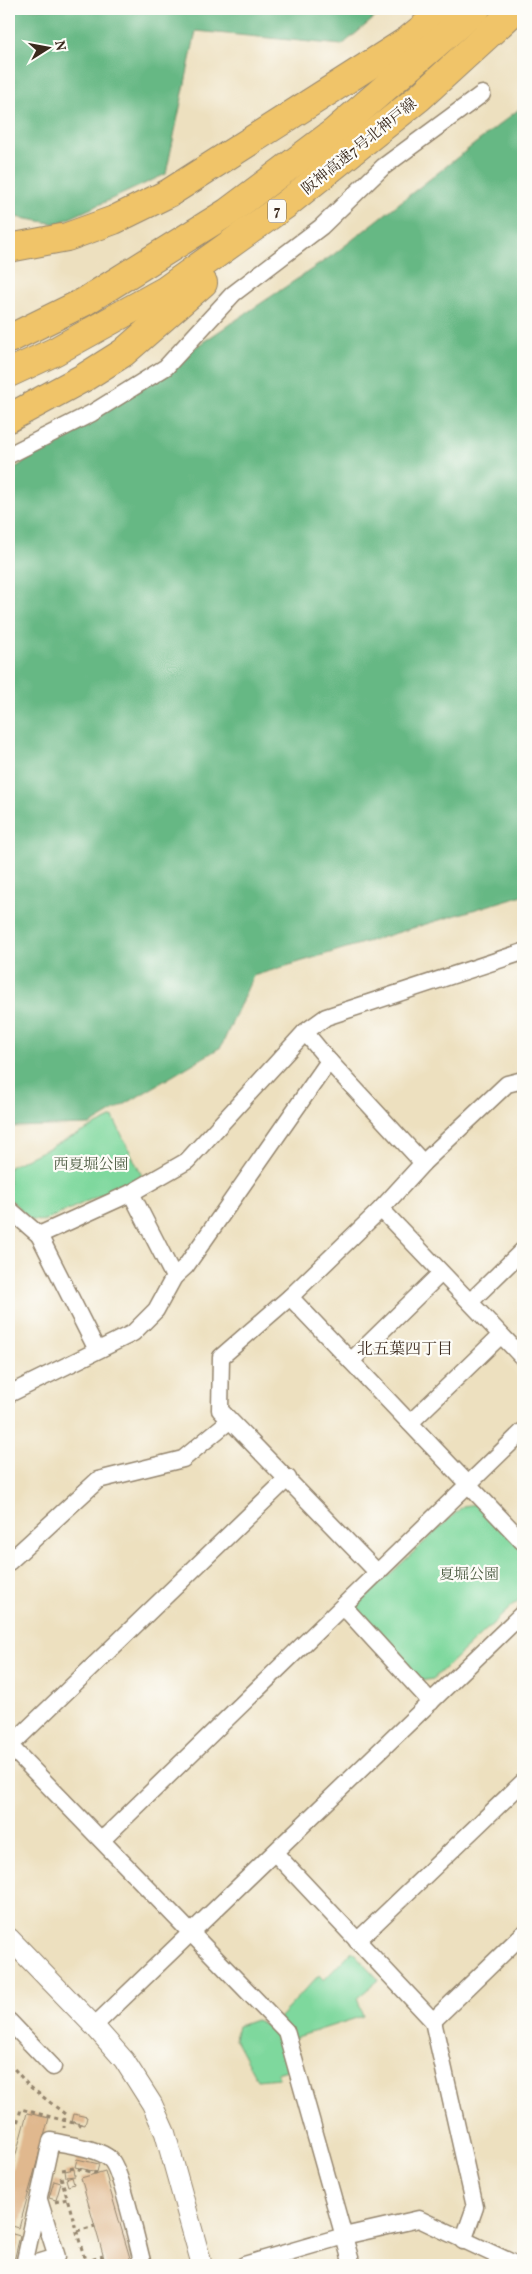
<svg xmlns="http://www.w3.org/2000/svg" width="532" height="2274" viewBox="0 0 532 2274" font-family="Vollkorn,'Noto Serif JP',serif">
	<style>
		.green { fill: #7ed89d; stroke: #5c815e }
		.forest { fill: #66b884; stroke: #507151 }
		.building { fill: #e0b88e }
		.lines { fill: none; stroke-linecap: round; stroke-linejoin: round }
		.minor-casing { stroke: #94856e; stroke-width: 19 }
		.tertiary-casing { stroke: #94856e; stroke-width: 22 }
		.motorway-casing { stroke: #94856e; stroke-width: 30 }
		.path { stroke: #94856e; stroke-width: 3; stroke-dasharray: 4 4; stroke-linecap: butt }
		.minor { stroke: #fff; stroke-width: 16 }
		.tertiary { stroke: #fff; stroke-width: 20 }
		.motorway { stroke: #f0c469; stroke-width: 28 }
		.labels { text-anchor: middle; stroke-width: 4.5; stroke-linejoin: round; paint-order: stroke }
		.shield { fill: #fdfcf7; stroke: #75695f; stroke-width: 1 }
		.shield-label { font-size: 14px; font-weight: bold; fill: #3b2a1e }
		.street-label { font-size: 15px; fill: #3b2a1e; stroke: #fdfcf7 }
		.park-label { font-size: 15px; fill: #4f5e44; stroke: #fdfcf7 }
		.neighbourhood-label { font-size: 16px; fill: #3b2a1e; stroke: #fdfcf7 }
	</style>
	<rect width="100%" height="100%" fill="#fdfcf7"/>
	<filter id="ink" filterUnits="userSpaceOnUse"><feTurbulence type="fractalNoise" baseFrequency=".02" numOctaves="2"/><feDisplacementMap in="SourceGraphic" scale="10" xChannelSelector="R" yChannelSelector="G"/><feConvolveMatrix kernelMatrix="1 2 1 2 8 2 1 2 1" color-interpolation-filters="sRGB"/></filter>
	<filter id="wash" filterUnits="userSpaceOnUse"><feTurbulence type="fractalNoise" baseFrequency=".0096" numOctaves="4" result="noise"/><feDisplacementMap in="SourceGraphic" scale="20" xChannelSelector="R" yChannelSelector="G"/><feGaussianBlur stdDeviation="1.12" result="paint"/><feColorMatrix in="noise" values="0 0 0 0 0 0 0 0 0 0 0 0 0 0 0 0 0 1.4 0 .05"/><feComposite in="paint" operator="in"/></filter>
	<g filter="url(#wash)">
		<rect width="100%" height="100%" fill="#ede0bf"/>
		<g class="green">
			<polygon points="113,1117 142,1176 44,1221 31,1220 9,1198 9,1167"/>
			<polygon points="476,1504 523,1551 523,1596 433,1679 420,1681 360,1617 357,1605 463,1506"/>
			<polygon points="352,1951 379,1980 357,1998 363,2016 294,2038 279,2018 319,1975 324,1980"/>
			<path d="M255,2020C277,2026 281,2051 287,2070L277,2073L279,2078L257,2080L235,2039L238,2026Z"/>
		</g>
		<g class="forest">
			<polygon points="9,9 385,9 342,45 196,31 166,174 57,224 9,216"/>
			<polygon points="523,106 523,895 253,976 221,1047 90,1125 9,1127 9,472 333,255"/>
		</g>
		<g id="blocks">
			<g class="building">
				<polygon points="27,2113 49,2118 19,2228 9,2225 9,2180"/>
				<polygon points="74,2114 87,2117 85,2125 72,2122"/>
				<polygon points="77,2159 99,2164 97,2172 75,2167"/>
				<polygon points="74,2169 75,2176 66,2177 65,2171"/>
				<polygon points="105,2171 109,2186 132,2265 106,2265 81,2178"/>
				<polygon points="72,2177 74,2184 68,2186 66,2179"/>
				<polygon points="54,2181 61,2183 56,2200 49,2198"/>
				<polygon points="9,2233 20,2236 13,2265 9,2265"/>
			</g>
		</g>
	</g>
	<g filter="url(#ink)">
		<use href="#blocks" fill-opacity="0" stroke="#94856e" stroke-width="1"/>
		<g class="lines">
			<g class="minor-casing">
				<g id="minor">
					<polyline points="9,455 92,413 166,367 233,294 321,227 383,167 482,94"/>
					<polyline points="305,1032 329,1061 423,1163"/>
					<polyline points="9,1209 39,1235 131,1193 187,1161 305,1032 326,1017 523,952"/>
					<path d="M381,1209C428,1259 476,1308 523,1358"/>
					<polyline points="39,1235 97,1350"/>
					<polyline points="174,1277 186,1266 329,1061"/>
					<polyline points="290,1297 523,1542"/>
					<polyline points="471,1301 523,1250"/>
					<polyline points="351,1361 441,1273"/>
					<polyline points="9,1394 133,1333 156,1310 174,1277 131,1193"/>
					<polyline points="410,1423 501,1335"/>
					<polyline points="9,1562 98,1480 183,1459 229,1421"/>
					<polyline points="378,1573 220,1410 221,1357 290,1297 381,1209 423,1163 507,1084 523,1080"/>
					<polyline points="344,1607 431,1702"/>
					<polyline points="9,1745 286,2031 352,2265"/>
					<polyline points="11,1745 288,1478"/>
					<polyline points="102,1840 523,1431"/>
					<polyline points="275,1853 433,2021 475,2207 463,2241"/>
					<polyline points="357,1941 523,1782"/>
					<polyline points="9,2021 53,2067"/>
					<polyline points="433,2021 523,1934"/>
					<polyline points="94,2026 523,1613"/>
					<path d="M24,2265L51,2141C68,2145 98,2148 110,2159C121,2168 138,2247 143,2265"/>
					<polyline points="31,2265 57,2257 39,2200"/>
					<polyline points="244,2265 344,2236 419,2219 517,2265"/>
				</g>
			</g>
			<g class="tertiary-casing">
				<polyline id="tertiary" points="9,1938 94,2026 124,2060 152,2104 165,2133 202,2265"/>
			</g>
			<g class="motorway-casing">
				<g id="motorway">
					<polyline points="9,248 67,237 114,220 169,193 407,41 446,9"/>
					<polyline points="9,339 84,302 228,212 333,133 476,9"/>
					<polyline points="9,373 54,352 166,290 285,205 420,97 516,9"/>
					<polyline points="9,418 85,377 123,353 203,283"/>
				</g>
			</g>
			<g class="path">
				<polyline points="9,2063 29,2086 65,2114 64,2128"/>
				<polyline points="9,2153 21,2109 85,2126"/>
				<polyline points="62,2170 74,2168 95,2173 99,2172"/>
				<polyline points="61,2177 85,2260 82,2265"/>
				<polyline points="55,2202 67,2199"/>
				<polyline points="77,2231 95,2226"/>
				<polyline points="85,2262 103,2256"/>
			</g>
			<use href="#minor" class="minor"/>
			<use href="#tertiary" class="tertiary"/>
			<use href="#motorway" class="motorway"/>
		</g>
	</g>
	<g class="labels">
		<rect class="shield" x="268" y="199.5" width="18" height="23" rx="4"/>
		<g class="shield-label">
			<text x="277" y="216">7</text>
		</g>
		<g class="street-label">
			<text transform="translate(359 146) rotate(-39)" y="5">阪神高速7号北神戸線</text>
		</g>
		<g class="park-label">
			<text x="91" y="1169">西夏堀公園</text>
			<text x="469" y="1579">夏堀公園</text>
		</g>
		<g class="neighbourhood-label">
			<text x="405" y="1354">北五葉四丁目</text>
		</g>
	</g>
	<rect width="532" height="2274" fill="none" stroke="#fdfcf7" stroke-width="30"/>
	<g transform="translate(48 48) rotate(79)" stroke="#fdfcf7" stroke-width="4" paint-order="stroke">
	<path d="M0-4L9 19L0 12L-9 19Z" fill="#3b2a1e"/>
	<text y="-8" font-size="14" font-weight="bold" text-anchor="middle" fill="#3b2a1e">N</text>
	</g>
</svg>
